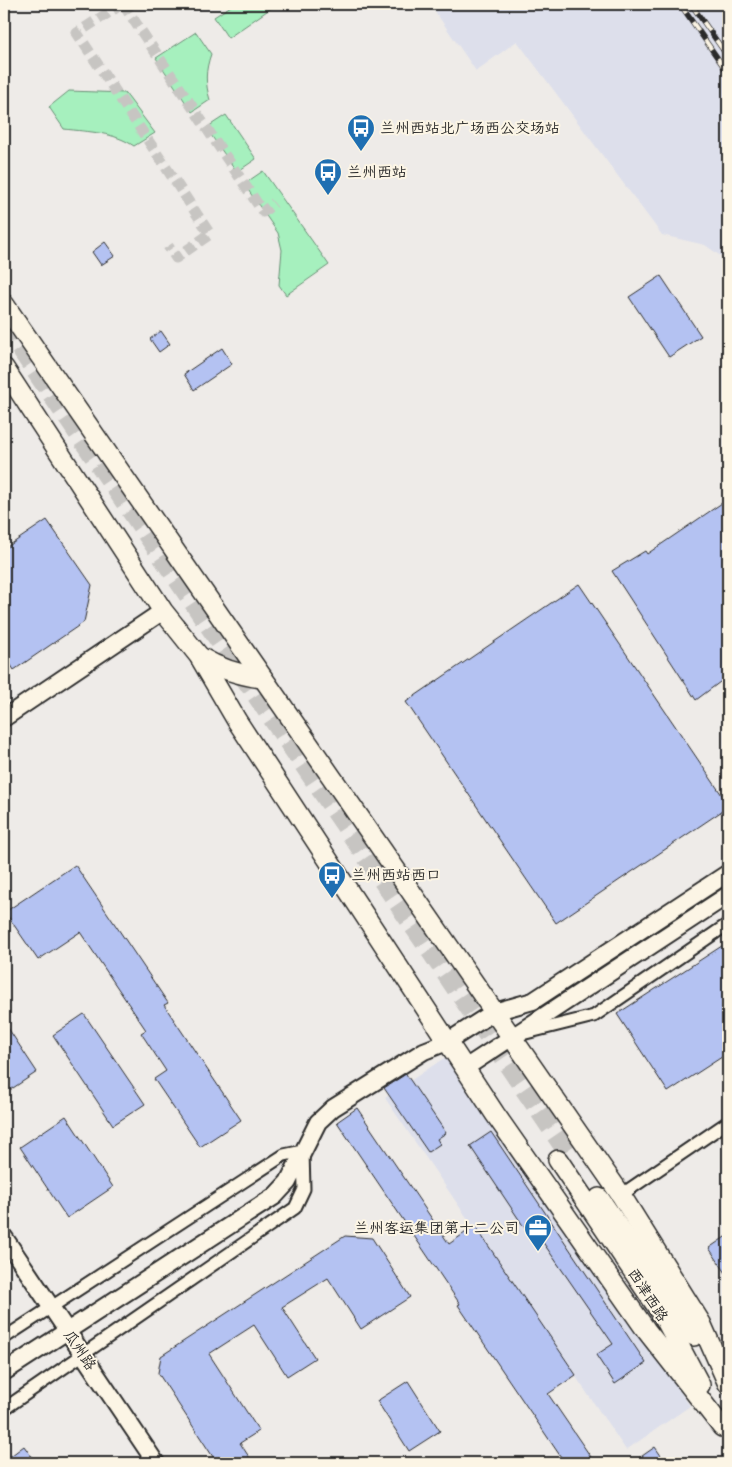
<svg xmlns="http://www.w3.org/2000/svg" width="732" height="1467" viewBox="0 0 732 1467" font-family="Mynerve,'LXGW WenKai TC',sans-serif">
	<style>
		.built { fill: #dddfeb }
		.green { fill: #a6f0be; stroke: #688e74 }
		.building { fill: #b4c2f2; stroke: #2b2b2b }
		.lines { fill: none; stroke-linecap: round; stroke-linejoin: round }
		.street-tunnel { stroke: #c7c5c2; stroke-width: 11; stroke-dasharray: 11 5.5; stroke-linecap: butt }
		.primary-tunnel { stroke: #c7c5c2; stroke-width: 19; stroke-dasharray: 19 9; stroke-linecap: butt }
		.street-casing { stroke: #2b2b2b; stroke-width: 15 }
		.secondary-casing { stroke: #2b2b2b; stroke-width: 20 }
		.primary-casing { stroke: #2b2b2b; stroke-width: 22 }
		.street { stroke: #fcf5e5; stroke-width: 11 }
		.secondary { stroke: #fcf5e5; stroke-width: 16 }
		.primary { stroke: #fcf5e5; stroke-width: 19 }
		.rail-casing { stroke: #2b2b2b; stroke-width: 5.5 }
		.rail { stroke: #fcf5e5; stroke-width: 4; stroke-dasharray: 11; stroke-linecap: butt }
		.labels { text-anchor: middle; stroke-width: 4; stroke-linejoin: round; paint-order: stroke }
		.poi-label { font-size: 15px; fill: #2b2b2b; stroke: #fcf5e5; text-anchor: start }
		.street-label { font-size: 15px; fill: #2b2b2b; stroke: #fcf5e5 }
	</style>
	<rect width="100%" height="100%" fill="#eeebe8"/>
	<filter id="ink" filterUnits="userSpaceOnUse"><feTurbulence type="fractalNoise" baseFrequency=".02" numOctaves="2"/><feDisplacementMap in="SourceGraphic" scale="10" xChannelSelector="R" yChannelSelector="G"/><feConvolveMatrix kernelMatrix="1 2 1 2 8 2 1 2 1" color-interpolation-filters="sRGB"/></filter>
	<g filter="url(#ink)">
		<g class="built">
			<polygon points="430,4 728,4 728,261 705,245 662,235 517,41 476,71"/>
			<polygon points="450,1054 690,1406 626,1450 385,1098"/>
		</g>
		<g class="green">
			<polygon points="234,4 277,4 228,38 214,17"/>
			<path d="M196,32L211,54C205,71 205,83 210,100L192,112L156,58Z"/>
			<path d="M69,91L125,93L155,133L134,146C113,132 90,132 64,129L49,107Z"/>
			<polygon points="226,115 256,159 237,172 206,128"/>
			<polygon points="263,171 329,265 286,295 279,285 282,250 278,233 244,184"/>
		</g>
		<g class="building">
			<polygon points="105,242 115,256 101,265 92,252"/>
			<polygon points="661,276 701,336 669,357 629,297"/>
			<polygon points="161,331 170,344 159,352 150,339"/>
			<polygon points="222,348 232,364 194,390 184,374"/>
			<polygon points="722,503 728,513 728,676 696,700 612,571 645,551 647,554"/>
			<polygon points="47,520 92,585 84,622 14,670 4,654 4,549"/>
			<polygon points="579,584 728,804 728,807 556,923 406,702"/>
			<polygon points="75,865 168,1003 164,1005 241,1120 200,1147 154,1079 166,1071 141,1033 146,1030 80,932 38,960 5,912"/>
			<polygon points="728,942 728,1053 668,1092 617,1014"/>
			<polygon points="84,1014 145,1104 113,1125 53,1035"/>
			<polygon points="4,1022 37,1072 4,1094"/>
			<polygon points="406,1074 446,1133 437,1139 440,1144 428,1152 384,1088"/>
			<polygon points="357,1108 449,1244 475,1226 576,1375 548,1394 595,1463 565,1463 458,1305 460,1304 337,1122"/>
			<polygon points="66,1116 113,1187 67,1218 20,1147"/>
			<polygon points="491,1132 646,1363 615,1384 596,1355 613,1344 542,1241 536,1245 470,1146"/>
			<polygon points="728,1235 728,1276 709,1248"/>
			<polygon points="345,1236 372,1238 410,1297 361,1329 328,1278 282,1307 315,1358 287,1376 254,1325 209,1354 259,1431 240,1443 253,1463 217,1463 158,1373 161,1356"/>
			<polygon points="408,1381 440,1431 409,1451 377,1401"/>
			<polygon points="24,1446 36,1463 4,1463 4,1461"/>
			<polygon points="655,1447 666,1463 632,1463"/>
		</g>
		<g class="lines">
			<g class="street-tunnel">
				<polyline points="122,4 77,33 210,234 176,258 168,246"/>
				<polyline points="123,4 263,212 274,203"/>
			</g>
			<polyline class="primary-tunnel" points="4,325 567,1152"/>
			<g class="street-casing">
				<g id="street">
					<polyline points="522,1034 594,1016 728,924"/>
					<polyline points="621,1195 728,1122"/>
					<polyline points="4,1338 284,1155 303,1151 304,1189 295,1208 4,1409"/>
				</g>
			</g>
			<g class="secondary-casing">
				<g id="secondary">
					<polyline points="4,718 163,611"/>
					<polyline points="465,1068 728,895"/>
					<polyline points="4,1237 156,1463"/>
					<polyline points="4,1372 275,1196 288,1182 318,1122 333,1108 424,1051 447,1042 494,1012 533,1001 728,873"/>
				</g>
			</g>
			<g class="primary-casing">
				<g id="primary">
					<polyline points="4,304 621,1195 701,1323 728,1384"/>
					<polyline points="4,368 163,611 199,656 237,721 495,1114 646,1330 722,1427"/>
					<path d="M200,657C220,669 239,675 262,678"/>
					<polyline points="558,1160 664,1317 700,1385"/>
					<polyline points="599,1198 694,1336"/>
				</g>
			</g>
			<use href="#street" class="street"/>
			<use href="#secondary" class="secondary"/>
			<use href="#primary" class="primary"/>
			<g class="rail-casing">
				<g id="rail">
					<polyline points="680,4 728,73"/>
					<polyline points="691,4 728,57"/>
				</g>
			</g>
			<use href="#rail" class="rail"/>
		</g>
	</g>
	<defs>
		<g id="bus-pin" transform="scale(1.4375)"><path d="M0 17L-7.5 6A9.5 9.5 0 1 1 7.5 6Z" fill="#1f6fb2" stroke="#fcf5e5"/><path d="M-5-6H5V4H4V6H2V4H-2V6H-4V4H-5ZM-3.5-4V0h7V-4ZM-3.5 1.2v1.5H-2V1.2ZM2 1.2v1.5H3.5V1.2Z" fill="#fff"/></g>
		<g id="office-pin" transform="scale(1.4375)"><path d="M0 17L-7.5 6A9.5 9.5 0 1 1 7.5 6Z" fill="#1f6fb2" stroke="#fcf5e5"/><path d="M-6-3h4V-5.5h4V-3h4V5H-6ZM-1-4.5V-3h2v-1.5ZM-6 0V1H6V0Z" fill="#fff"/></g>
	</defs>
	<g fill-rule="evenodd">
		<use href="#bus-pin" x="361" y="128"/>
		<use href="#bus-pin" x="328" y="172"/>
		<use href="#bus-pin" x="332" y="875"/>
		<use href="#office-pin" x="538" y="1228"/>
	</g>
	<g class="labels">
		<g class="poi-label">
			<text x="380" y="133">兰州西站北广场西公交场站</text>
			<text x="347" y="177">兰州西站</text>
			<text x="351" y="880">兰州西站西口</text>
			<text x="519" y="1233" text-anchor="end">兰州客运集团第十二公司</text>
		</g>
		<g class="street-label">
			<text transform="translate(648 1295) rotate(57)" y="5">西津西路</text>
			<text transform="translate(80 1350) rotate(56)" y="5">瓜州路</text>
		</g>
	</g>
	<rect width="732" height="1467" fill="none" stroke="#fcf5e5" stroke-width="20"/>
	<rect x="10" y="10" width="712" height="1447" fill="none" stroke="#2b2b2b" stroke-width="2" filter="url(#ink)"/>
</svg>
